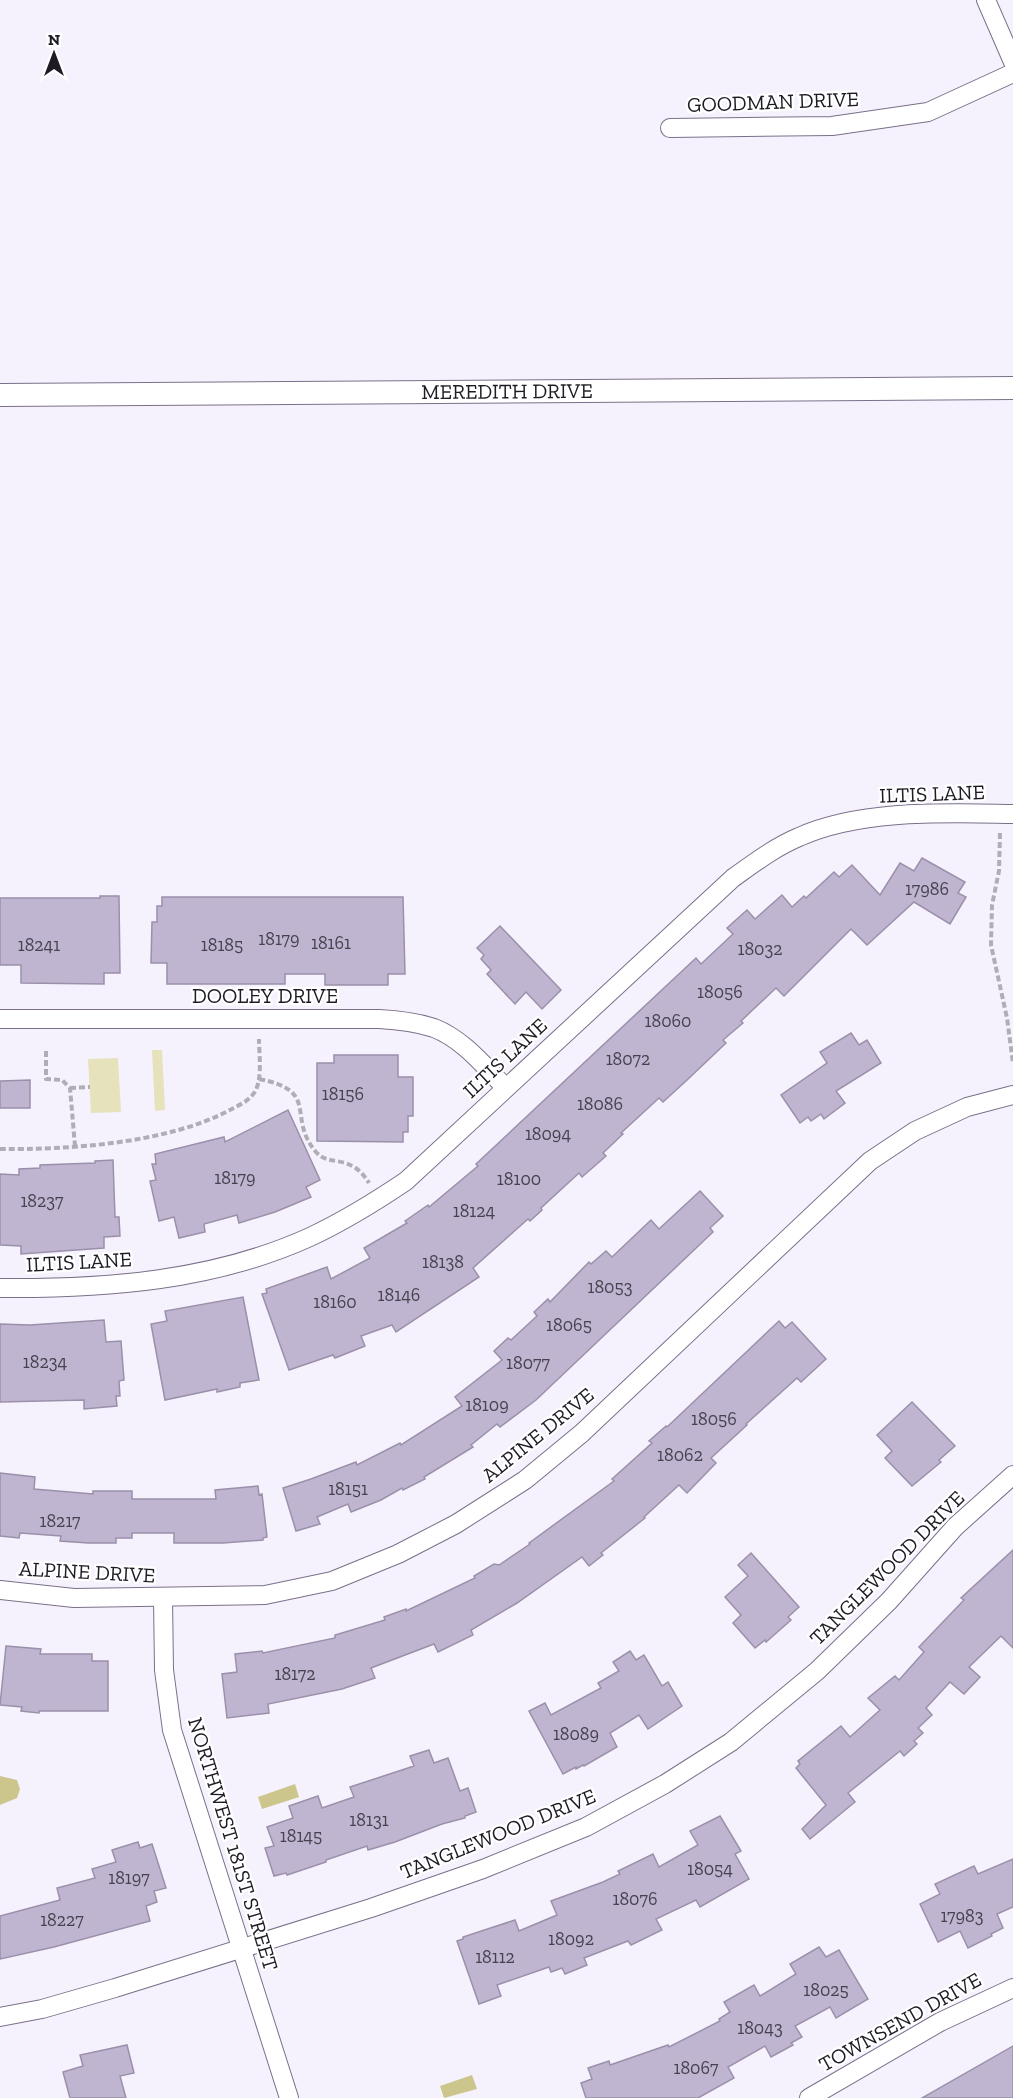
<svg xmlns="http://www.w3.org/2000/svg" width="1013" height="2098" viewBox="0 0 1013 2098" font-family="'Zilla Slab',serif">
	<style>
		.green { fill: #e5e2bc }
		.water { fill: #ccc68c }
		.building { fill: #c0b5d0; stroke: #9b90aa; stroke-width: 1.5 }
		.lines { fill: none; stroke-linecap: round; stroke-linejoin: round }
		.minor-casing { stroke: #7a7089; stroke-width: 20 }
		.tertiary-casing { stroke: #7a7089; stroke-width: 24 }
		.path { stroke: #b1adb7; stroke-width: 4; stroke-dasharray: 6 3; stroke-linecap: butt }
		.minor { stroke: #fff; stroke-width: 18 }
		.tertiary { stroke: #fff; stroke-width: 22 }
		.labels { text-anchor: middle; stroke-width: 4.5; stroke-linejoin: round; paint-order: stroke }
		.number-label { font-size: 18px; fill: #474250 }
		.street-label { font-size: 21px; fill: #1f1b25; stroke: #fff }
	</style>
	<rect width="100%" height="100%" fill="#f6f2fd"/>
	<g class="green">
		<polygon points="152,1050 162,1050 165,1110 155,1111"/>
		<polygon points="118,1058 121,1112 91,1113 88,1059"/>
	</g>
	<g class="water">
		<polygon points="0,1776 17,1780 20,1789 17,1798 0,1805"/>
		<polygon points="295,1784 299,1797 262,1809 258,1797"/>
		<polygon points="472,2075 477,2089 444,2098 440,2086"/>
	</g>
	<g class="building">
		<polygon points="922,858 965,882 958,893 966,897 950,924 914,902 867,945 851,929 784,996 776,988 741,1021 743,1023 723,1040 726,1043 686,1081 663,1102 659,1098 621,1133 623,1134 603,1153 606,1156 582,1177 579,1173 541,1208 542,1210 530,1221 528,1219 473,1268 479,1277 396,1332 392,1325 361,1336 365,1346 335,1358 333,1355 289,1370 262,1294 267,1293 266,1289 327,1267 331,1279 370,1258 364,1248 407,1223 405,1221 428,1205 429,1207 478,1166 476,1164 696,958 701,964 733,934 727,928 747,910 755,919 782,895 792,907 804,896 806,898 834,872 839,877 852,865 880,895 900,863 914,871"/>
		<polygon points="100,896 119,896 120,973 104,973 104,984 21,983 21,965 0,965 0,898 100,898"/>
		<polygon points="162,897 403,897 405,974 388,974 388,985 325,985 325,974 285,974 285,984 167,984 167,963 151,963 152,922 157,922 157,906 162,906"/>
		<polygon points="500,926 561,990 542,1009 526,992 515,1004 487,974 491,970 481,959 484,955 477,948"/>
		<polygon points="851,1033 859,1045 867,1040 881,1063 836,1091 845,1103 824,1119 821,1114 811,1121 808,1117 800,1123 781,1095 827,1063 820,1052"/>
		<polygon points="334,1055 398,1055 398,1077 413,1077 413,1116 408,1116 408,1132 403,1132 403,1142 317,1141 317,1063 334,1063"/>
		<polygon points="30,1080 30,1108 0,1108 0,1081"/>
		<polygon points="288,1110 320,1180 306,1187 311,1197 275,1212 239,1223 237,1215 204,1224 205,1232 179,1238 174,1217 159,1221 150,1181 156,1180 152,1164 156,1164 155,1154 224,1137 225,1142"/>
		<polygon points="113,1160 115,1217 119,1217 120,1236 104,1237 104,1248 21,1254 21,1246 0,1245 0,1174 19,1175 19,1169 40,1168 40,1165 95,1163 95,1161"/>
		<polygon points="700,1191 723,1216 710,1228 713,1232 536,1400 500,1427 497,1424 471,1445 473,1447 424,1477 425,1479 403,1490 402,1488 381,1500 351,1512 348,1504 317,1517 320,1524 296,1531 283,1488 311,1479 356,1462 357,1465 400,1443 401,1445 462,1406 455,1397 502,1360 494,1351 508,1338 511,1340 537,1316 534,1312 548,1299 550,1302 589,1262 591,1264 606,1251 612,1257 651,1220 659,1229"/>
		<polygon points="243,1297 259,1380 240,1383 240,1387 217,1392 217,1389 165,1400 151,1324 167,1321 165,1311"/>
		<polygon points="104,1320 106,1342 121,1341 124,1380 119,1381 120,1396 116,1396 117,1406 84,1409 84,1400 0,1402 0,1324 30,1325"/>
		<polygon points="779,1321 785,1328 792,1322 826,1359 801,1382 797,1378 746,1424 747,1425 711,1458 716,1463 687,1493 679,1485 644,1517 645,1518 601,1553 603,1555 589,1566 582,1557 517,1603 471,1630 473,1635 438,1652 434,1644 371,1668 375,1678 342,1689 268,1704 269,1713 227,1718 222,1674 237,1672 235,1654 262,1651 263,1653 335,1638 335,1635 385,1620 384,1617 406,1609 406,1611 475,1578 474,1576 494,1564 499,1565 530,1544 529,1543 614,1481 612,1479 652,1443 649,1441 666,1426 667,1427"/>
		<polygon points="912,1402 955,1446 939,1460 941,1462 912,1486 885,1458 892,1451 877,1435"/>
		<polygon points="0,1473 35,1477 34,1489 93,1494 93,1491 132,1491 132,1499 216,1499 215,1490 258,1486 259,1495 262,1494 267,1537 263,1538 263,1540 223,1543 174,1543 174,1533 132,1533 132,1538 116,1538 116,1543 88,1543 60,1541 61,1536 20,1533 19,1538 0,1536"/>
		<polygon points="1013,1550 1013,1648 1001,1636 969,1667 980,1677 964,1694 950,1682 926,1708 932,1715 918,1728 923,1733 914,1741 917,1744 904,1756 900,1751 848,1793 855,1802 810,1839 802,1829 826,1805 796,1768 800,1764 798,1761 841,1726 850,1737 880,1710 868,1698 895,1676 899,1680 924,1652 919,1647 964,1600 961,1598"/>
		<polygon points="751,1553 799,1607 788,1617 791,1620 766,1642 765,1640 755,1648 733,1623 741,1615 725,1597 748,1576 738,1565"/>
		<polygon points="6,1646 41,1649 40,1654 92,1654 92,1661 108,1661 108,1711 39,1711 39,1713 21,1711 22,1707 0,1705"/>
		<polygon points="630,1651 636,1660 644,1655 662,1686 668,1682 682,1706 648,1729 639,1715 610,1733 617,1747 584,1766 583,1765 576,1769 576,1767 563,1774 529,1711 545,1703 551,1715 601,1688 598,1683 619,1671 613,1662"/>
		<polygon points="429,1750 434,1763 448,1758 460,1791 468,1788 476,1812 465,1816 465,1818 442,1824 395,1842 368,1850 367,1846 326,1860 326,1862 287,1875 286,1873 274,1876 265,1848 274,1846 267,1827 293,1818 289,1806 318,1796 322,1808 354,1797 350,1787 414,1766 410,1756"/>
		<polygon points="720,1816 741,1851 735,1854 749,1879 700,1907 696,1900 656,1919 662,1930 631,1945 628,1941 584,1958 587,1965 565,1974 562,1968 551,1972 549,1967 497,1985 501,1996 479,2004 457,1941 463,1939 463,1937 515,1920 519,1931 557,1915 551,1901 603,1882 620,1874 618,1871 653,1854 659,1867 698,1845 690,1831"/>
		<polygon points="138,1842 140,1848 152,1844 166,1888 154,1891 157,1902 146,1906 150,1921 54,1947 0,1959 0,1916 60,1900 57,1888 95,1878 92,1869 116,1862 112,1850"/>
		<polygon points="1013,1859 1013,1907 997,1914 1003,1928 991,1934 992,1936 968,1948 960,1931 938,1942 920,1904 940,1894 935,1884 974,1866 978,1874"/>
		<polygon points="819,1947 826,1957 839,1950 868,1999 836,2018 830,2007 795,2026 802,2037 791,2043 793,2045 771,2057 765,2046 728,2067 734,2078 698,2098 586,2098 581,2083 592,2079 588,2068 609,2061 610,2065 668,2045 669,2047 720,2021 719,2019 730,2012 724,2002 754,1985 760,1996 796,1974 790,1964"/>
		<polygon points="127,2045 134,2073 120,2076 126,2098 70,2098 63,2072 83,2066 80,2055"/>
		<polygon points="1013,2046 1013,2098 922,2098"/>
	</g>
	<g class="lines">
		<g class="minor-casing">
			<g id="minor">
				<polyline points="986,0 1013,62"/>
				<polyline points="670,128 832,126 928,112 1013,73"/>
				<path d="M0,1019H379C398,1020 416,1022 434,1028C463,1039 485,1067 506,1088"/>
				<path d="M0,1288C105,1289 213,1281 310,1237C344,1221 375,1202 406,1181L733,878C754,863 775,847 799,837C861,809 946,813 1013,814"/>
				<polyline points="0,1590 74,1598 265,1595 332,1581 398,1554 456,1524 525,1480 582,1433 870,1161 915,1131 967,1107 1013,1095"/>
				<polyline points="163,1598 164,1670 172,1730 289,2098"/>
				<polyline points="0,2017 42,2009 115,1988 371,1908 483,1869 586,1827 665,1784 731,1742 817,1671 889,1601 955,1527 1013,1475"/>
				<polyline points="809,2098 940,2022 1013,1988"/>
			</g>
		</g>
		<g class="tertiary-casing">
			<g id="tertiary">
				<path id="s1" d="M0,395L1013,388"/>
			</g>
		</g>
		<g class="path">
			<polyline points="1000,833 999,871 992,905 991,945 1007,1018 1013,1063"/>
			<polyline points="46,1051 46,1079 62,1080 70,1088 75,1146"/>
			<path d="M259,1079C321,1091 286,1117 316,1152C330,1168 350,1152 369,1183"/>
			<polyline points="70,1088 90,1087"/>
			<path d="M0,1149C69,1150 167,1143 228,1111C237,1106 248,1102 254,1093C263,1080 259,1055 259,1039"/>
		</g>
		<use href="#minor" class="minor"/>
		<use href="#tertiary" class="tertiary"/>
	</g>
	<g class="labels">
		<g class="number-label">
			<text x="927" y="895">17986</text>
			<text x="279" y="945">18179</text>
			<text x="331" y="949">18161</text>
			<text x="39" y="951">18241</text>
			<text x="222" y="951">18185</text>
			<text x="760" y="955">18032</text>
			<text x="720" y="998">18056</text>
			<text x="668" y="1027">18060</text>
			<text x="628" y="1065">18072</text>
			<text x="343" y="1100">18156</text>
			<text x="600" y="1110">18086</text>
			<text x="548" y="1140">18094</text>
			<text x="235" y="1184">18179</text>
			<text x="519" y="1185">18100</text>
			<text x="42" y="1207">18237</text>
			<text x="474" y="1217">18124</text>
			<text x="443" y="1268">18138</text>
			<text x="610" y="1293">18053</text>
			<text x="399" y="1301">18146</text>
			<text x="335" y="1308">18160</text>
			<text x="569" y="1331">18065</text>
			<text x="45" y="1368">18234</text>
			<text x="528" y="1369">18077</text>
			<text x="487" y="1411">18109</text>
			<text x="714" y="1425">18056</text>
			<text x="680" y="1461">18062</text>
			<text x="348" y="1495">18151</text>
			<text x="60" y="1527">18217</text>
			<text x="295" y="1680">18172</text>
			<text x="576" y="1740">18089</text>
			<text x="369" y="1826">18131</text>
			<text x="301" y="1842">18145</text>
			<text x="710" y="1875">18054</text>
			<text x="129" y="1884">18197</text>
			<text x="635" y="1905">18076</text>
			<text x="962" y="1922">17983</text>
			<text x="62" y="1926">18227</text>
			<text x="571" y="1945">18092</text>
			<text x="495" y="1963">18112</text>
			<text x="826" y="1996">18025</text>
			<text x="760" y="2034">18043</text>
			<text x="696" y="2074">18067</text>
		</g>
		<g class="street-label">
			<text transform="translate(773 102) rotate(-2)" y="7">GOODMAN DRIVE</text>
			<text dy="7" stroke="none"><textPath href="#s1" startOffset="507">MEREDITH DRIVE</textPath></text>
			<text transform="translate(932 794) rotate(-2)" y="7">ILTIS LANE</text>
			<text x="265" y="1003">DOOLEY DRIVE</text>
			<text transform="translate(505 1058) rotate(-43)" y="7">ILTIS LANE</text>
			<text transform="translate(79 1262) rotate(-3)" y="7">ILTIS LANE</text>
			<text transform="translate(538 1435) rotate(-39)" y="7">ALPINE DRIVE</text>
			<text transform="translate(887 1568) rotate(-45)" y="7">TANGLEWOOD DRIVE</text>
			<text transform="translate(87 1572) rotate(3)" y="7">ALPINE DRIVE</text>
			<text transform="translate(498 1834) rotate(-22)" y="7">TANGLEWOOD DRIVE</text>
			<text transform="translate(233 1844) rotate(73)" y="7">NORTHWEST 181ST STREET</text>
			<text transform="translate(900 2022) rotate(-29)" y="7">TOWNSEND DRIVE</text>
		</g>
	</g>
	<g transform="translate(54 54)" stroke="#ffffff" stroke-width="4.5" paint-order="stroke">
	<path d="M0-4.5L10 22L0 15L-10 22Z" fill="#1f1b25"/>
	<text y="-9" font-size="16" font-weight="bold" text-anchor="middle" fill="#1f1b25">N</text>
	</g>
</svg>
